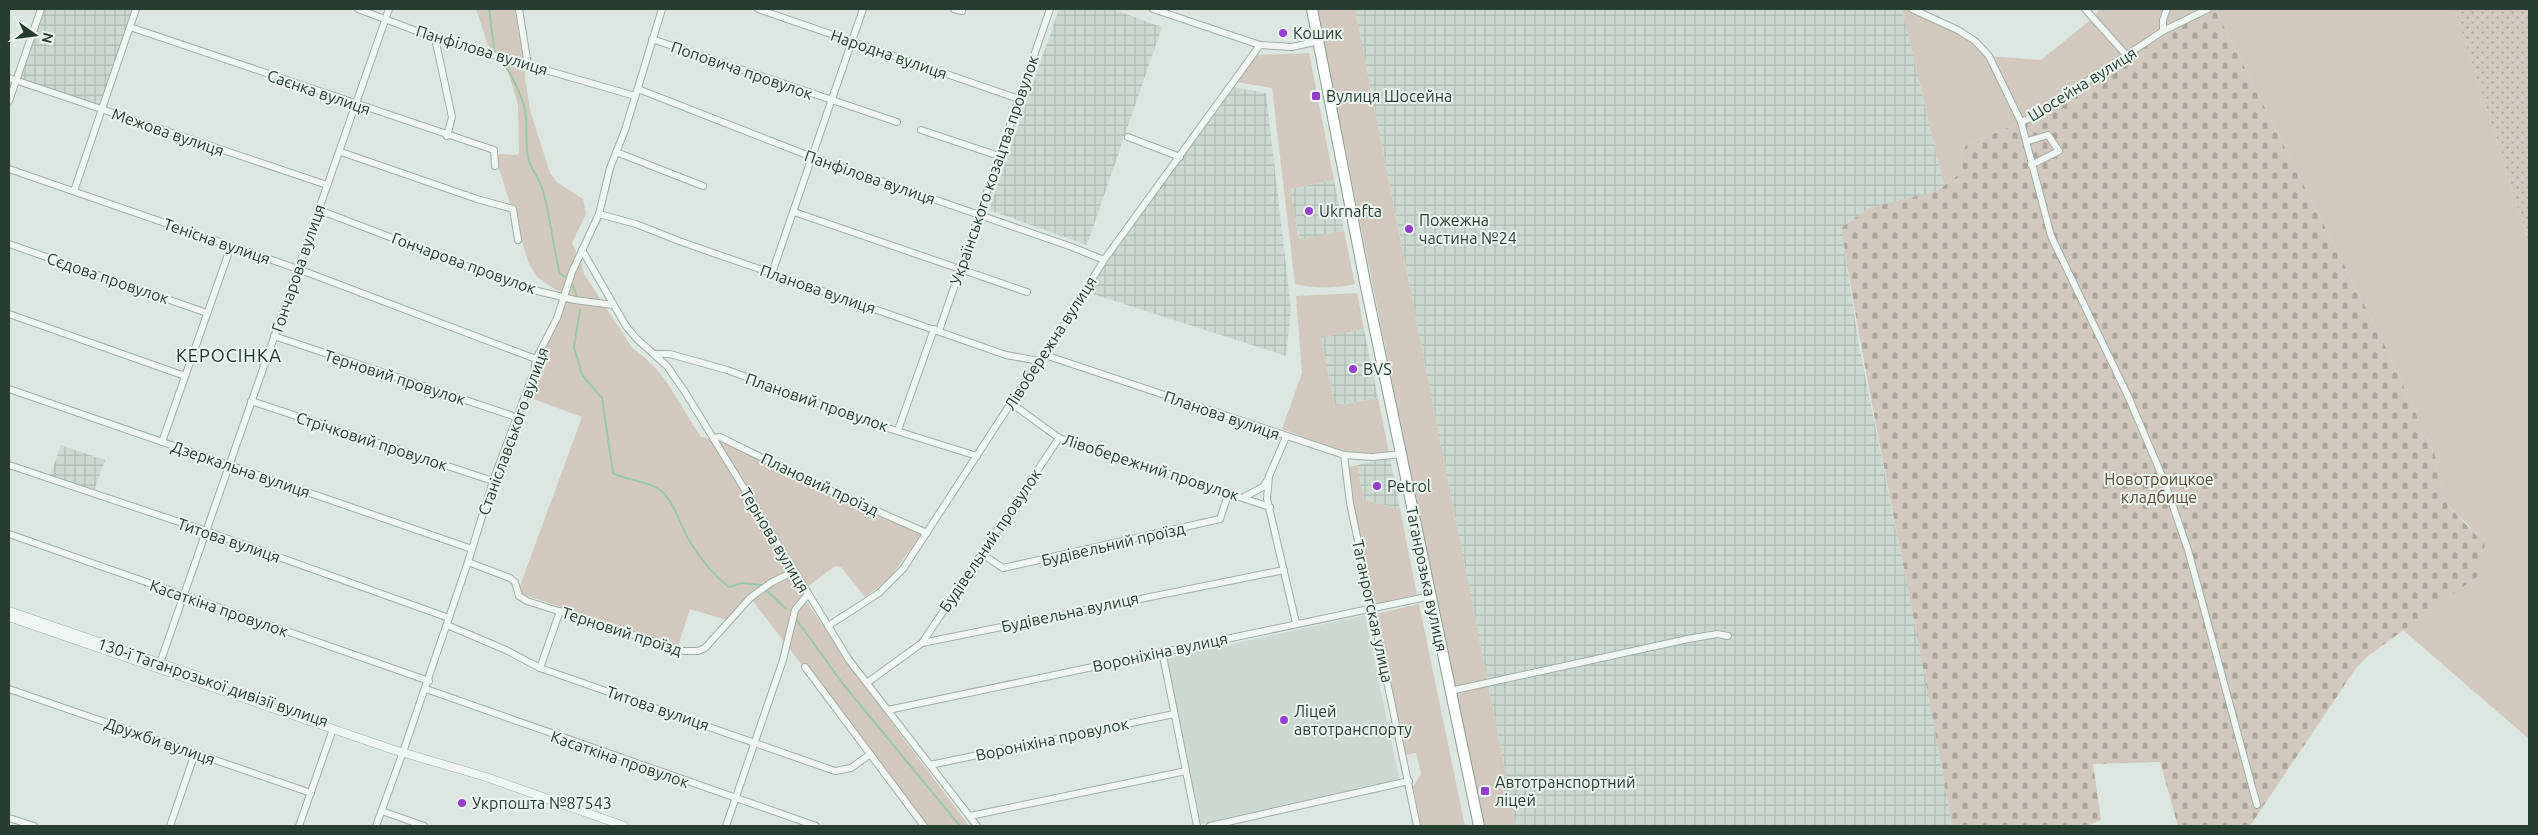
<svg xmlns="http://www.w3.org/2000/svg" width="2538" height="835" viewBox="0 0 2538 835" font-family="Ubuntu,sans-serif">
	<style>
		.built { fill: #cbd9d0 }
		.industrial { fill: url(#industrial-grid) }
		.grass { fill: #d2c8be }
		.cemetery { fill: url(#cemetery-stones) }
		.garden { fill: url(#garden-dots) }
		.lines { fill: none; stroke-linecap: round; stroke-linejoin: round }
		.stream { stroke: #96c9a4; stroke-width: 2 }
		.minor-casing { stroke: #9faea5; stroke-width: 8 }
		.tertiary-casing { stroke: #9faea5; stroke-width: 9 }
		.trunk-casing { stroke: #849e8e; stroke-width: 12 }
		.minor { stroke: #f0f6f2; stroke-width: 6 }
		.tertiary { stroke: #f0f6f2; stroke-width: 8 }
		.trunk { stroke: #fff; stroke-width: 10 }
		.poi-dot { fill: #973dd1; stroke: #ecf5ef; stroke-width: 2 }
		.labels { text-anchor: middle; stroke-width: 4; stroke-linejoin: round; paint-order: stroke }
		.poi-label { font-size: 16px; fill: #263e30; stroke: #ecf5ef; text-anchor: start }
		.street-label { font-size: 16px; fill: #263e30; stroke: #ecf5ef }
		.park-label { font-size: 16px; fill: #5a4933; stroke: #ecf5ef }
		.neighbourhood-label { font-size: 18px; letter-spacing: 1px; fill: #192f22; stroke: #ecf5ef }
	</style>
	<defs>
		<pattern id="industrial-grid" width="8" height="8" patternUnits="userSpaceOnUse" patternTransform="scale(1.25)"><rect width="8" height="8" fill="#cbd9d0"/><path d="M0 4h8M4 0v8" fill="none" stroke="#aebbb3"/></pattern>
		<pattern id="cemetery-stones" width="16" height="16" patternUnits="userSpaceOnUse" patternTransform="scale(1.25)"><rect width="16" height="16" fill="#d2c8be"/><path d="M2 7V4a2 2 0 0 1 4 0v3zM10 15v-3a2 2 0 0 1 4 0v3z" fill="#aaa49b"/></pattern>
		<pattern id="garden-dots" width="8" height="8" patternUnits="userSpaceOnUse" patternTransform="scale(1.25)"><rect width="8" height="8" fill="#d2c8be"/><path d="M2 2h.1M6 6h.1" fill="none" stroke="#aaa49b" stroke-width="1.8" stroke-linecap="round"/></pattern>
	</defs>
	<rect width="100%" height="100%" fill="#dde7e1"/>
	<polygon class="built" points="1365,615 1400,783 1201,824 1167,658"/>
	<g class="industrial">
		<polygon points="44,9 134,9 99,106 19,80"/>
		<polygon points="1059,9 1112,9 1162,27 1087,245 989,210"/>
		<polygon points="1355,9 1902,9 1944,185 1937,191 1913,198 1869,208 1841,228 1859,345 1929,695 1952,826 1516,826"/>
		<polygon points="1233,87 1266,93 1291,308 1286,356 1093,294 1090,286"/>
		<polygon points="1334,180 1344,231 1300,240 1289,189"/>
		<polygon points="1364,329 1378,398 1335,406 1321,337"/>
		<polygon points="61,445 105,460 94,491 50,476"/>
		<polygon points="1390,458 1400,509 1364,500 1357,465"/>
	</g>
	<g class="grass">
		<path d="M476,9H514L525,55V78L530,110L550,173L557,182L583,199L586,214L572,243L582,264L584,274L633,349C665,369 680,406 701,437C741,444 776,469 812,486C848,503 885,517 922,533L889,579L865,597L841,567L835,566L806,588V601L863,684L969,826H926L752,600L727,620L690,609L678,646L522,594L520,586L582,417L523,395L564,302L562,294L537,277L529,264L496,159L499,154L517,155L519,152L518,105L508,71L488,45Z"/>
		<polygon points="1317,9 1355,9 1516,826 1482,826"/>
		<polygon points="1902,9 1912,9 1958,30 1989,56 2041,60 2094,17 2100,9 2208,9 2033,117 1966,145 1961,154 1963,171 1944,185"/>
		<polygon points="2215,9 2455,9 2529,243 2529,739 2403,630 2477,577 2471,528 2446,503 2437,473 2436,458 2386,348"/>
		<path d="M1309,53L1334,180L1290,189L1299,239L1344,231L1355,284C1337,288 1313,289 1295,284L1272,88L1236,82L1256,55Z"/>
		<path d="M1357,293L1364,329L1321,338L1335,406L1378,398L1389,453C1352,460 1316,441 1282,429L1302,373L1296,296Z"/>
		<polygon points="1357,465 1364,500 1400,509 1417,595 1374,604 1348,477 1349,467"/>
		<polygon points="1419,604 1465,826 1421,826 1413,787 1421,774 1416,753 1406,755 1376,614"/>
	</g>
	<path class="cemetery" d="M2208,9H2215L2386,348L2436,458L2437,473L2446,503L2485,545L2477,577L2368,656L2356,668L2250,826H2178L2160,762L2093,764L2101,820L2088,826H1952C1918,626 1873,428 1841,228L1869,208L1937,191L1963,171L1961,154L1966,145L2033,117L2163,31Z"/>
	<polygon class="garden" points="2455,9 2529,9 2529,243"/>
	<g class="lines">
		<g class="stream">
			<polyline points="489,9 494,48"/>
			<path d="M500,60C510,69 522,96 525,110C528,126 525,142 528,157C530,169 540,178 543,191C551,219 553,246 560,274L565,277"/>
			<polyline points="571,281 577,297"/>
			<path d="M580,310L574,347L582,375L602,398L613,473C628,481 646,480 660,490C673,499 681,527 689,540C700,558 713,575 729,587L742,583L761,585"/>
			<polyline points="766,590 786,609"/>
			<polyline points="796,619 843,684 960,826"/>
		</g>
		<g class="minor-casing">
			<g id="minor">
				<polyline points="358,9 435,38 635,96"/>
				<polyline points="519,9 528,65"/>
				<polyline points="758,9 1019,99"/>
				<polyline points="954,9 962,11"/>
				<polyline points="1153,9 1260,45 1292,47 1319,41"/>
				<polyline points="1912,9 1958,30 1975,41 1989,56 2021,122 2051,236 2128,396 2165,483 2188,550 2257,805"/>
				<polyline points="2085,9 2128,57"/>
				<polyline points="130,27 494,150 495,166"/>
				<polyline points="2163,31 2163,20 2167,9"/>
				<polyline points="435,38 452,117 447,136"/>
				<polyline points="652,39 897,122"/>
				<polyline points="9,78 327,185"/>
				<polyline points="638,89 812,157 1072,247 1104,260"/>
				<polyline points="9,101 41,9"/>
				<polyline points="2021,122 2033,117 2163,31 2208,9"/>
				<polyline points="921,130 999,156"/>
				<polyline points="1128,137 1180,157"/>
				<polyline points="2028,141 2048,135 2059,151 2031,165"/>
				<polyline points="341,152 477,199 513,209 518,240"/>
				<polyline points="616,152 703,186"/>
				<polyline points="9,169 298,269 536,359"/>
				<polyline points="74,191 136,9"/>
				<polyline points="319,210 521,287 575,300 613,305"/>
				<polyline points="794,212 1027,292"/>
				<polyline points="599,214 636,224 679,241 1006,355 1039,361"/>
				<polyline points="9,244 207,313"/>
				<polyline points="582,250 626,326 637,339 667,366 685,392 849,660 977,826"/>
				<polyline points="772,273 863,9"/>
				<polyline points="9,314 185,376"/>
				<polyline points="939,331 1050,9"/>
				<polyline points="274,336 516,417"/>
				<polyline points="655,354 670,354 727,370 881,426 977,456"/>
				<polyline points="1045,355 1344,455 1372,457 1402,454"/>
				<polyline points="9,389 472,549"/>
				<polyline points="251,401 493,481"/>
				<polyline points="1011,403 1059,438 1270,507"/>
				<polyline points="898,430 934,329"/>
				<polyline points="1286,437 1269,476 1267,499 1296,623"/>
				<polyline points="713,438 720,437 813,483 927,533"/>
				<polyline points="162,442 231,246"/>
				<polyline points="1344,455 1350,503 1417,826"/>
				<polyline points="9,465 206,531 449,618"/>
				<polyline points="1244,497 1263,487 1268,479"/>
				<polyline points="9,534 429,681"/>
				<polyline points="982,554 1003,568 1220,519 1229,492"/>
				<polyline points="468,562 510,578 515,582 519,596 527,601 683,651 698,651 705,648 750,598 772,582 793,572"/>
				<polyline points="447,625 506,650 540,668 835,771 851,768 869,755"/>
				<polyline points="828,626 879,593 903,569 1035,366 1045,355 1104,260 1260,45"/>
				<polyline points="922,643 1059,438"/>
				<polyline points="1162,651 1197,826"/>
				<polyline points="160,663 389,9"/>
				<polyline points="805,667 924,826"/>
				<polyline points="540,668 560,611"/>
				<polyline points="868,682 922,643 1284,570"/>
				<polyline points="9,689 311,793"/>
				<polyline points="426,689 816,826"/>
				<polyline points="1450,691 1688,639 1717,634 1728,636"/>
				<polyline points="888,710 1431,596"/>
				<polyline points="404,749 468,562 493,481 534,372 536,359 557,318 572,272 599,214 610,168 625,130 662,9"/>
				<polyline points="930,765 1174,714"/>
				<polyline points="382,811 424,826"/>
				<polyline points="970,816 1186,771"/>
				<polyline points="9,818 34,826"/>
				<polyline points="170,826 195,753"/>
				<polyline points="299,826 333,729"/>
				<polyline points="376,826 403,752"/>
				<polyline points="726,826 783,660 795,610 808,594"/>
				<polyline points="1210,826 1409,781"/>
			</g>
		</g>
		<g class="tertiary-casing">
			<g id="tertiary">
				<polyline points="9,611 198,676"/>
				<polyline points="9,617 391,749 486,777 624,826"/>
			</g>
		</g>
		<g class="trunk-casing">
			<polyline id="trunk" points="1312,9 1365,282 1479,826"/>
		</g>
		<use href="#minor" class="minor"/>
		<use href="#tertiary" class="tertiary"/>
		<use href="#trunk" class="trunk"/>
	</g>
	<g class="poi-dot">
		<circle cx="1283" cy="33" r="5"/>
		<rect x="1311" y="91" width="10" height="10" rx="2.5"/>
		<circle cx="1309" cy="211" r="5"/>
		<circle cx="1409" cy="229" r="5"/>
		<circle cx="1353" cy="369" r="5"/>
		<circle cx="1377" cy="486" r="5"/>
		<circle cx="1284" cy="720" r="5"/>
		<rect x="1480" y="786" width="10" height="10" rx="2.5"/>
		<circle cx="462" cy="803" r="5"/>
	</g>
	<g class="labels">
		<g class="poi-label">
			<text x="1293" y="39">Кошик</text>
			<text x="1326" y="102">Вулиця Шосейна</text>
			<text x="1319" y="217">Ukrnafta</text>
			<text x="1419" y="226">Пожежна<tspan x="1419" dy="18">частина №24</tspan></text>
			<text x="1363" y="375">BVS</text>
			<text x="1387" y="492">Petrol</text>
			<text x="1294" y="717">Ліцей<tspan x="1294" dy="18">автотранспорту</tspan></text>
			<text x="1495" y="788">Автотранспортний<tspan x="1495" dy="18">ліцей</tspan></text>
			<text x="472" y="809">Укрпошта №87543</text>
		</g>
		<g class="street-label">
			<text transform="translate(482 50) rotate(17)" y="6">Панфілова вулиця</text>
			<text transform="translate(889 54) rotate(19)" y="6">Народна вулиця</text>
			<text transform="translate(742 70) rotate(19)" y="6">Поповича провулок</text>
			<text transform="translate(2082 84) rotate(-32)" y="6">Шосейна вулиця</text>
			<text transform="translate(319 92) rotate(19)" y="6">Саєнка вулиця</text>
			<text transform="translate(168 132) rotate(19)" y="6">Межова вулиця</text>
			<text transform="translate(994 170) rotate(-71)" y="6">Українського козацтва провулок</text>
			<text transform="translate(870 177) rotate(19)" y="6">Панфілова вулиця</text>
			<text transform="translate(217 241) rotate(19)" y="6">Тенісна вулиця</text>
			<text transform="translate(464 263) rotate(20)" y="6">Гончарова провулок</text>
			<text transform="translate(298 268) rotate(-71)" y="6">Гончарова вулиця</text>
			<text transform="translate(108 278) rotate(19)" y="6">Сєдова провулок</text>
			<text transform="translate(818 289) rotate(19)" y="6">Планова вулиця</text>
			<text transform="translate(1050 343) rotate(-57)" y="6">Лівобережна вулиця</text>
			<text transform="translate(395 377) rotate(18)" y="6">Терновий провулок</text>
			<text transform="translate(817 402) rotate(19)" y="6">Плановий провулок</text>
			<text transform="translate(1222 415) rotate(19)" y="6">Планова вулиця</text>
			<text transform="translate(513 431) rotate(-70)" y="6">Станіславського вулиця</text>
			<text transform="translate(372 441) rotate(18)" y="6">Стрічковий провулок</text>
			<text transform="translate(1151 467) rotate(18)" y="6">Лівобережний провулок</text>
			<text transform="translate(241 469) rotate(19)" y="6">Дзеркальна вулиця</text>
			<text transform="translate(820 484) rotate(25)" y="6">Плановий проїзд</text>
			<text transform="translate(229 540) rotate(19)" y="6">Титова вулиця</text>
			<text transform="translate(775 540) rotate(59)" y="6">Тернова вулиця</text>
			<text transform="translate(990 540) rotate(-56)" y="6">Будівельний провулок</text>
			<text transform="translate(1113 544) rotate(-13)" y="6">Будівельний проїзд</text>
			<text transform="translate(1427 579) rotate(78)" y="6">Таганрозька вулиця</text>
			<text transform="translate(219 608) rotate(19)" y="6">Касаткіна провулок</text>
			<text transform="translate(1373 611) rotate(78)" y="6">Таганрогская улица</text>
			<text transform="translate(1070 612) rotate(-12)" y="6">Будівельна вулиця</text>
			<text transform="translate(622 631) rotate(18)" y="6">Терновий проїзд</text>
			<text transform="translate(1160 652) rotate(-12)" y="6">Вороніхіна вулиця</text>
			<text transform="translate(213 682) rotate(19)" y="6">130-ї Таганрозької дивізії вулиця</text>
			<text transform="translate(658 708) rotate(19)" y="6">Титова вулиця</text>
			<text transform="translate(1052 739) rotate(-12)" y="6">Вороніхіна провулок</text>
			<text transform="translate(160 741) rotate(19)" y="6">Дружби вулиця</text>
			<text transform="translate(620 759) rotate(19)" y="6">Касаткіна провулок</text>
		</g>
		<g class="park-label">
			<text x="2159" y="485">Новотроицкое<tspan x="2159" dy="18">кладбище</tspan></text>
		</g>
		<g class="neighbourhood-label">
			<text x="229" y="362">КЕРОСІНКА</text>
		</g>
	</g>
	<rect width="2538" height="835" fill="none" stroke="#263e30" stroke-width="20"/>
	<g transform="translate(35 35) rotate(104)" stroke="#ecf5ef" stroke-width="4" paint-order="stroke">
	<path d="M0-4L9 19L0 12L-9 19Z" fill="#263e30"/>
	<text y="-8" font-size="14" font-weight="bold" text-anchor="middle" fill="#263e30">N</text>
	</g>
</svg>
